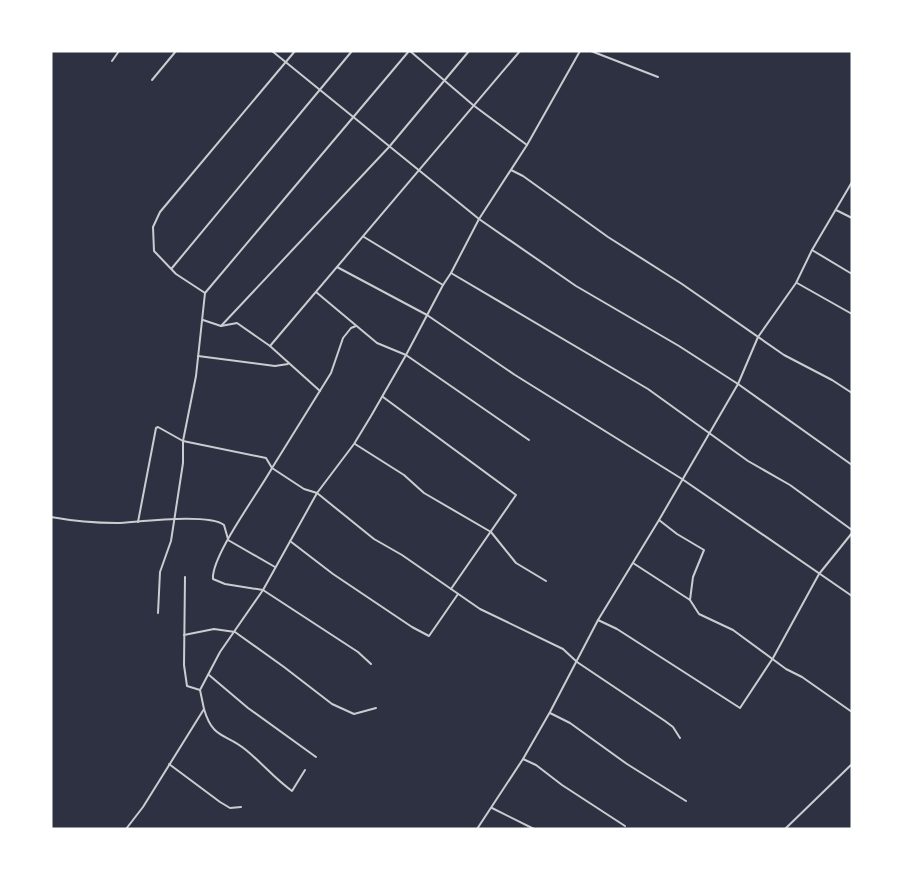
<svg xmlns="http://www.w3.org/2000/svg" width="903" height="880" viewBox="0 0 903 880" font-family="'Golos Text',sans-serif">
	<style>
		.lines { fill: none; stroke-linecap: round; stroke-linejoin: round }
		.minor { stroke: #caccd0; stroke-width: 2 }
	</style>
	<rect width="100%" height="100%" fill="#2d3142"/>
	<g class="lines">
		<g class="minor">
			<polyline points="272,51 479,219 576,286 679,346 738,384 852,465"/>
			<polyline points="410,51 473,105 527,145"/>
			<polyline points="591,51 658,77"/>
			<polyline points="112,61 119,51"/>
			<polyline points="152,80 176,51"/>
			<polyline points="511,170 523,176 608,237 682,284 784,355 832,380 852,393"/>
			<polyline points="836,210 852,218"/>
			<polyline points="364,237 443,285"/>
			<polyline points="812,250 852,274"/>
			<polyline points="337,267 427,315 515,375 682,479 852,596"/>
			<polyline points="172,268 352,51"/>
			<polyline points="451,273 648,389 748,461 790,485 852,530"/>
			<polyline points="797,283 852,314"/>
			<polyline points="316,292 377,343 406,355 529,440"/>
			<polyline points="205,293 176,274 154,251 153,227 160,212 295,51"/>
			<polyline points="203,320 221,326 237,323 270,346 320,391"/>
			<polyline points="221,326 389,147 469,51"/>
			<polyline points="356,326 351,328 343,338 331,373 272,468 304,489 317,493 374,539 402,555 480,609 563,649 577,662 665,721 673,727 680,738"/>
			<polyline points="270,346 520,51"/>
			<polyline points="198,356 275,366 288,364"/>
			<polyline points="383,397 516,495 451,589"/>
			<polyline points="355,444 404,475 424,493 491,532 516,563 546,581"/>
			<path d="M51,517C73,521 94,523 117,523C139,522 208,513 224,525L228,539"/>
			<polyline points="659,520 677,534 704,550 693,577 690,600"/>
			<path d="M138,522L156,428L158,427L183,441L266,458L272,468C259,492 211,556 213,579L225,584L263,590L358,652L371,664"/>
			<polyline points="228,540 275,567"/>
			<polyline points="290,541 333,574 412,627 429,636 458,594"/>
			<polyline points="633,563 690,600 699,614 733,630 786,669 802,677 852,712"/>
			<polyline points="185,577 184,665 187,686 200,690"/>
			<polyline points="158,613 160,572 171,541 183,463 183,441 196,376 205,293 409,51"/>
			<polyline points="598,620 617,629 740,708 773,658 819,574 852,533"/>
			<polyline points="184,635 214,629 235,632 284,667 332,704 354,714 376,708"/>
			<polyline points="209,675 248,708 316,757"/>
			<path d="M204,709C213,740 226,733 246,750C262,763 275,779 292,791L305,770"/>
			<polyline points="550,713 570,723 627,764 686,801"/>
			<polyline points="523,759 536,765 562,785 625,826"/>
			<polyline points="169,764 220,802 230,808 241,807"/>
			<polyline points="492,808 534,829"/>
			<polyline points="126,829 143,807 204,709 200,690 220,652 263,590 317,493 354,444 371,416 406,355 443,285 451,273 479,219 527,145 580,51"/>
			<polyline points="477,829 523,759 550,712 598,620 659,520 738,384 758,337 796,283 812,250 852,182"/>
			<polyline points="785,829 852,764"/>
		</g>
	</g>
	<rect width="903" height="880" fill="none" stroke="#ffffff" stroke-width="105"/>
</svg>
